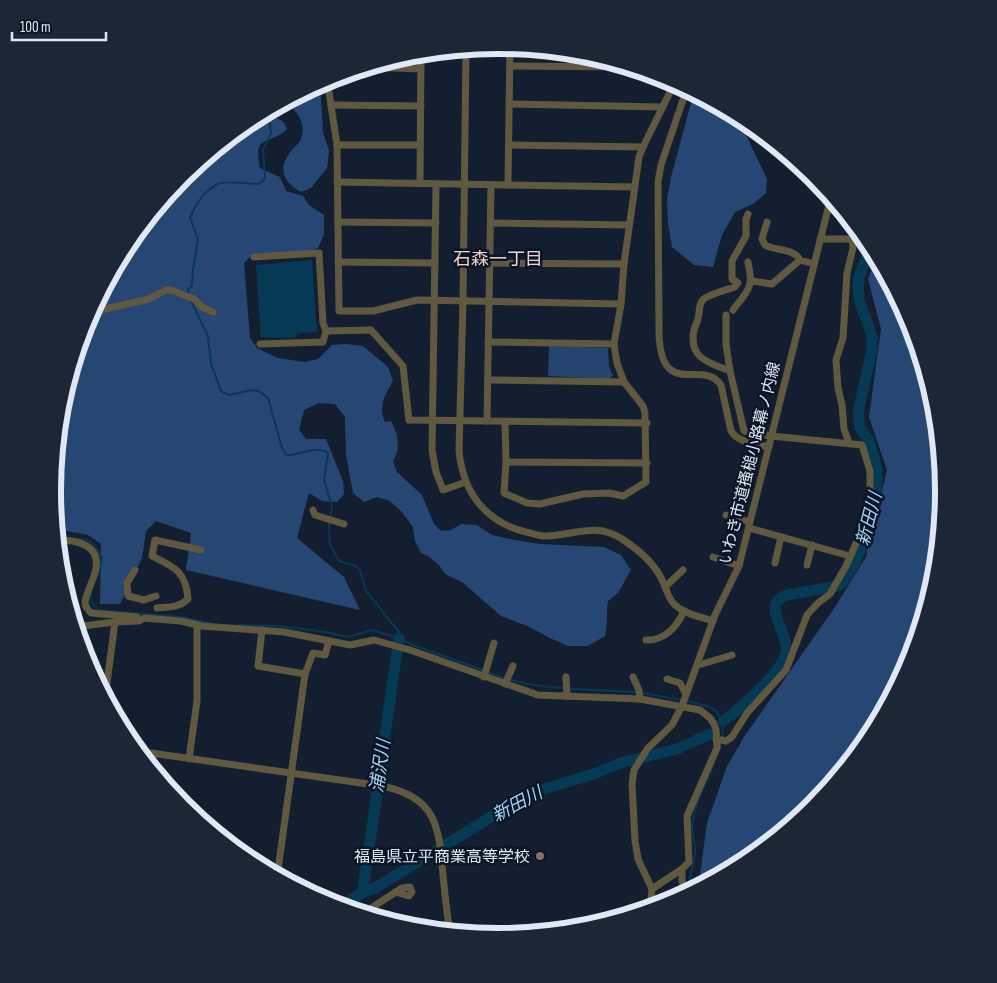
<svg xmlns="http://www.w3.org/2000/svg" width="997" height="983" viewBox="0 0 997 983" font-family="'Sofia Sans Condensed','Noto Sans JP',sans-serif">
	<style>
		.green { fill: #264470 }
		.forest { fill: #264673 }
		.water { fill: #063953 }
		.lines { fill: none; stroke-linecap: round; stroke-linejoin: round }
		.stream { stroke: #063953; stroke-width: 2 }
		.river { stroke: #063953; stroke-width: 11 }
		.minor { stroke: #615840; stroke-width: 7 }
		.education-dot { fill: #8d6e63; stroke: #0a1627; stroke-width: 2 }
		.labels { text-anchor: middle; stroke-width: 5; stroke-linejoin: round; paint-order: stroke }
		.street-label { font-size: 16px; fill: #e0e8f5; stroke: #0a1627 }
		.poi-label { font-size: 16px; fill: #e0e8f5; stroke: #0a1627; text-anchor: end }
		.neighbourhood-label { font-size: 18px; fill: #f4d1cb; stroke: #0a1627 }
		.water-label { font-size: 18px; font-style: italic; fill: #a2d3f4; stroke: #0a1627 }
		.rim { fill: none; stroke: #e0e8f5; stroke-width: 6 }
	</style>
	<rect width="100%" height="100%" fill="#131f31"/>
	<polygon class="green" points="549,346 608,348 609,366 613,376 608,379 548,376"/>
	<g class="forest">
		<path d="M320,83L323,132L329,151L327,168L311,188L301,192C283,182 277,168 291,151C294,147 300,143 301,139C307,123 296,109 284,102Z"/>
		<polygon points="694,92 736,114 767,179 766,193 753,204 735,212 722,235 713,267 694,265 672,247 668,224 667,199 671,177"/>
		<path d="M258,116C270,117 283,115 287,129C269,147 253,132 260,168L280,177L286,191L303,196L309,205L324,215V235L318,248L302,254H253L244,263L250,338L257,348L278,358L305,362L318,359L332,345L346,344L363,346L388,367L393,381C385,394 378,407 385,422L391,421C398,434 401,448 393,461L397,472L422,495L434,524L441,531L451,530L461,524L477,525L492,535L515,540L539,544L604,547L621,555L631,570L618,593L608,601C606,613 608,624 605,636L588,646H568L552,639L527,626L501,616L462,582L445,574L439,565L428,556L421,553L415,541L413,527L401,511L390,501L377,497L364,502L353,493L346,455L345,417L335,404L319,403L304,410L299,430L306,439H326L343,481L344,494L337,502L322,501L309,493L297,538L344,577L360,610L186,570L191,533L156,521L146,531L142,558L120,604H100L101,544L88,535L56,529L52,491L61,404L86,320L127,243L183,176L251,120Z"/>
		<polygon points="877,256 911,321 936,405 945,492 936,579 911,663 870,740 814,807 746,863 703,886 699,882 707,823 727,766 744,737 835,607 866,557 887,470 869,417 881,329 868,279"/>
	</g>
	<polygon class="water" points="312,260 317,332 298,333 294,338 261,337 256,265"/>
	<g class="lines">
		<g class="stream">
			<path d="M189,295L188,289L192,286L193,269L198,239L190,217C195,205 205,190 218,184C227,180 248,184 258,184L263,181L265,177L263,150L271,133L269,115L266,112"/>
			<path d="M190,299L208,336L211,364L221,391L229,395L252,390L259,391L268,398L282,448L286,455C298,456 318,444 328,453L324,480L332,506L329,524L330,545L339,561L356,566L360,570L366,591L399,632V638"/>
			<path d="M76,539C93,538 95,545 102,558L97,577"/>
			<polyline points="92,588 90,600 98,610 181,617 210,623"/>
			<polyline points="239,625 278,626 325,632 348,637 372,630 399,638 410,644 483,670"/>
			<path d="M487,672C515,682 535,687 565,688"/>
			<polyline points="570,689 637,692"/>
			<polyline points="642,693 682,700"/>
			<path d="M686,701C704,705 719,705 722,725C724,734 723,740 720,749"/>
			<path d="M692,892C686,879 694,867 695,854C696,845 692,836 692,827C694,803 707,782 715,760"/>
		</g>
		<g class="river">
			<path d="M723,721C739,710 782,672 786,653C790,633 759,604 787,595L838,586L844,581L855,563L868,534L877,498V468L869,441L860,428L858,413L872,349V336L859,300L858,287L859,277L871,245"/>
			<path d="M362,893C376,808 386,723 399,638"/>
			<polyline points="339,907 362,893 375,888 519,800 537,791 594,774 620,763 677,749 710,734"/>
		</g>
		<g class="minor">
			<path d="M466,48L463,301L459,451C463,492 485,522 526,532C532,533 539,536 545,536C573,536 595,521 622,539C639,550 655,563 663,582C667,590 668,599 675,605C685,614 701,617 713,621"/>
			<polyline points="510,66 630,67"/>
			<polyline points="367,67 421,69"/>
			<polyline points="327,79 337,145 339,311 373,311 417,300 621,304"/>
			<path d="M687,88L661,165L658,182L659,333C661,401 703,358 721,385L731,431C739,443 756,444 769,447"/>
			<polyline points="510,104 663,107"/>
			<polyline points="331,105 421,106"/>
			<polyline points="337,145 420,145"/>
			<polyline points="509,145 643,147"/>
			<polyline points="337,182 634,187"/>
			<polyline points="420,183 421,53"/>
			<polyline points="436,184 432,450 436,472 443,490 466,482"/>
			<polyline points="508,185 510,46"/>
			<polyline points="338,222 436,223"/>
			<path d="M767,222L762,239L765,245C776,251 794,248 800,260L814,264"/>
			<polyline points="491,223 629,225"/>
			<polyline points="820,239 866,239"/>
			<polyline points="254,257 319,253 323,323 326,331 323,342 260,344"/>
			<polyline points="338,262 435,263"/>
			<polyline points="490,263 624,264"/>
			<polyline points="752,281 772,284 800,260"/>
			<polyline points="92,310 101,310 149,299 166,290 171,290 194,299 202,307 213,312"/>
			<path d="M733,310C736,305 740,302 743,297C753,284 751,278 748,262"/>
			<polyline points="326,331 371,330 403,366 409,420 647,423"/>
			<polyline points="488,342 614,344"/>
			<path d="M730,371C709,363 688,358 694,330C695,326 697,323 698,319C700,312 698,302 705,298C714,293 726,290 735,287L738,283L732,279V261L746,236V219L748,214"/>
			<polyline points="488,380 624,382"/>
			<polyline points="487,421 491,185"/>
			<polyline points="505,422 506,462 504,493 527,503 540,504 583,494 609,493 623,496 646,482 645,413 643,406 624,382 617,363 614,344 621,304 624,264 639,157 643,147 675,82"/>
			<polyline points="849,443 844,429 842,405 838,388 836,360 843,338 847,273 853,248 852,238"/>
			<polyline points="506,462 647,463"/>
			<polyline points="313,510 315,515 344,524"/>
			<polyline points="726,515 750,522"/>
			<polyline points="749,528 850,556"/>
			<path d="M57,541C74,539 100,544 96,568C94,580 87,590 85,602L86,607L91,613L137,617"/>
			<polyline points="713,557 739,566"/>
			<polyline points="775,563 781,537"/>
			<polyline points="807,565 812,545"/>
			<polyline points="135,570 127,583 128,596 144,600 156,596"/>
			<polyline points="665,587 683,570"/>
			<path d="M157,608C168,607 179,608 188,599C186,572 175,567 152,556L155,540L201,550"/>
			<polyline points="75,627 115,622 139,621 144,618 181,621 202,626 284,632 350,645 374,640 410,650 538,695 640,699 700,710 710,718 714,724 716,729 717,748 687,816 689,862 682,869 682,881 687,895"/>
			<polyline points="262,630 258,666 305,674"/>
			<path d="M646,640C664,641 677,627 684,611"/>
			<polyline points="698,664 702,664 732,655"/>
			<polyline points="484,677 494,643"/>
			<polyline points="566,677 567,696"/>
			<polyline points="633,677 639,690 640,699"/>
			<polyline points="667,679 680,683 686,694"/>
			<polyline points="505,684 513,666"/>
			<polyline points="105,698 115,622"/>
			<polyline points="716,739 726,741 732,737 747,713 786,670 807,615 818,603 830,594 846,566 858,539 870,498 870,471 862,445 771,436 744,431 730,371 726,344 726,315"/>
			<path d="M137,751L382,786C437,797 439,827 443,875C445,895 447,914 450,933"/>
			<polyline points="189,759 197,701 197,625"/>
			<polyline points="277,877 305,674 313,653 325,655 329,641"/>
			<polyline points="652,889 682,869"/>
			<polyline points="650,910 652,889 638,859 635,841 632,784 634,770 648,748 672,725 682,706 715,615 739,566 831,197"/>
			<polyline points="362,914 402,888 410,887 412,892 409,896 395,892"/>
		</g>
	</g>
	<circle class="education-dot" cx="540" cy="856" r="5"/>
	<g class="labels">
		<g class="street-label">
			<text transform="translate(749 463) rotate(-76)" y="6">いわき市道搔槌小路幕ノ内線</text>
		</g>
		<g class="poi-label">
			<text x="530" y="862">福島県立平商業高等学校</text>
		</g>
		<g class="neighbourhood-label">
			<text x="498" y="265">石森一丁目</text>
		</g>
		<g class="water-label">
			<text transform="translate(869 519) rotate(-75)" y="6">新田川</text>
			<text transform="translate(380 766) rotate(-82)" y="6">浦沢川</text>
			<text transform="translate(517 804) rotate(-28)" y="6">新田川</text>
		</g>
	</g>
	<path d="M0 0H997V983H0ZM61 491a437 437 0 1 1 874 0a437 437 0 1 1-874 0Z" fill="#1b2737" fill-rule="evenodd"/>
	<path class="rim" d="M61 491a437 437 0 1 1 874 0a437 437 0 1 1-874 0Z"/>
	<path d="M12 32v8h94v-8" fill="none" stroke="#e0e8f5" stroke-width="2.5"/>
	<text x="20" y="32" font-size="15" fill="#e0e8f5" stroke="#0a1627" stroke-width="4" paint-order="stroke">100 m</text>
</svg>
